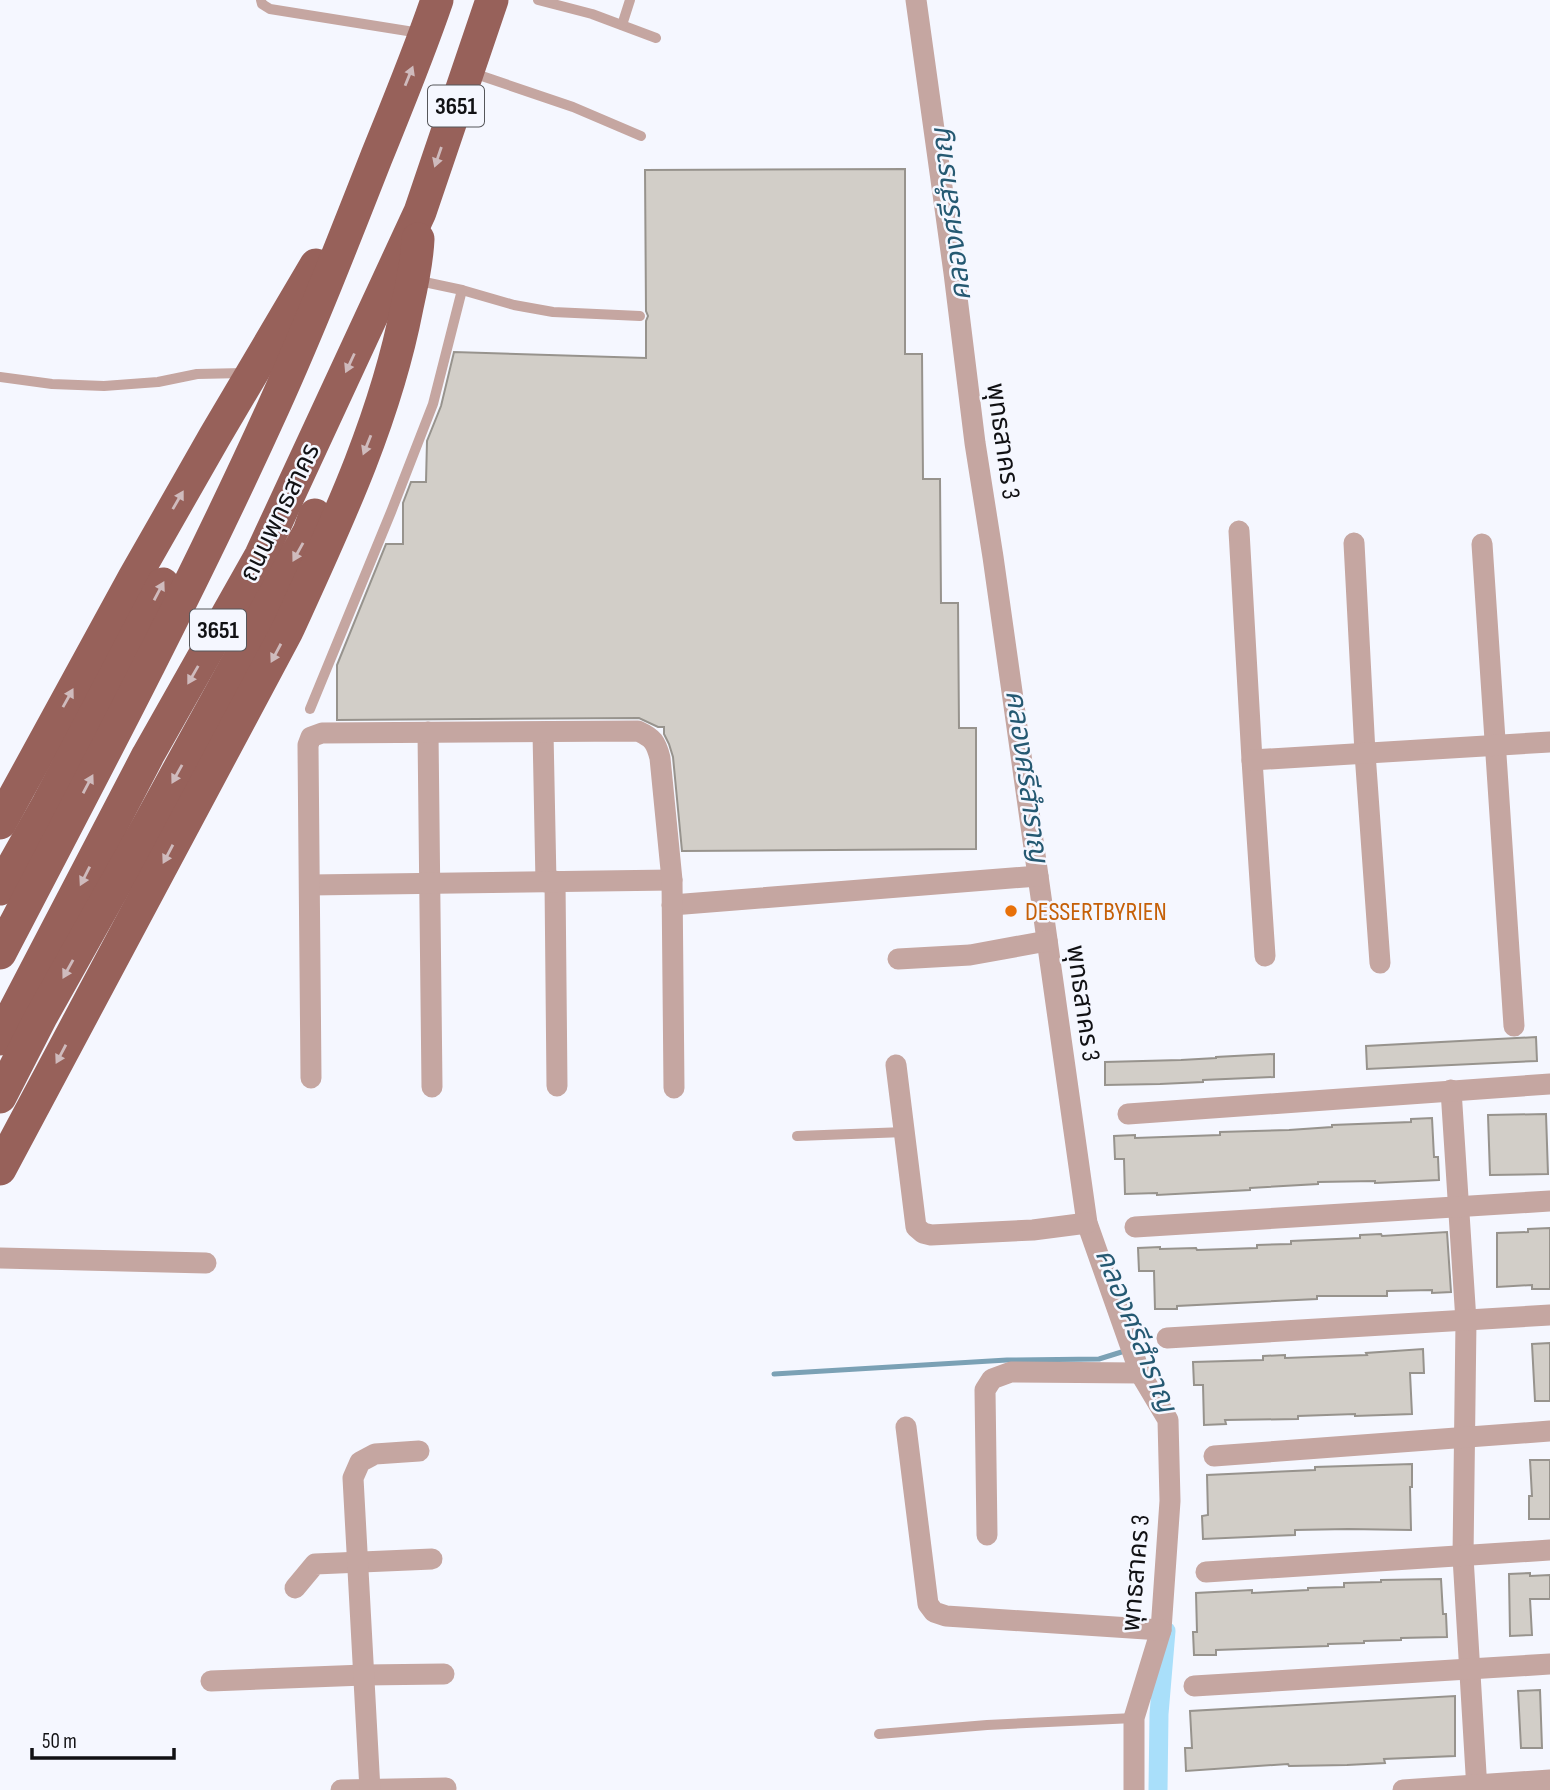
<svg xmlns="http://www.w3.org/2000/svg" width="1550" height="1790" viewBox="0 0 1550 1790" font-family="'Sofia Sans Condensed','Noto Sans Thai',sans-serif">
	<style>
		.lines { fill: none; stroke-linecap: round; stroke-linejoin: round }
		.stream { stroke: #7ba1b5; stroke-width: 5 }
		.canal { stroke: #a9dffa; stroke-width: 19 }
		.building { fill: #d2cec8; stroke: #97938d; stroke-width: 2 }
		.lane { stroke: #c5a6a1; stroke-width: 10 }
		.street { stroke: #c5a6a1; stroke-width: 21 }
		.primary { stroke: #97615a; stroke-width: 33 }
		.oneway { fill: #cfbbbd }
		.food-dot { fill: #e8710a; stroke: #f5f7ff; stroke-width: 2.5 }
		.labels { text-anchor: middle; stroke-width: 5; stroke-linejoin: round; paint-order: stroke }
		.shield { fill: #f5f7ff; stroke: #55565a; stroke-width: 2 }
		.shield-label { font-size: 24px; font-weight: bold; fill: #111114 }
		.street-label { font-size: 26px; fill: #111114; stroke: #f5f7ff }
		.food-label { font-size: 26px; fill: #c56008; stroke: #f5f7ff; text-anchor: start }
		.water-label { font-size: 28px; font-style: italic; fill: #255972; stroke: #f5f7ff }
	</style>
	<rect width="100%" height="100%" fill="#f5f7ff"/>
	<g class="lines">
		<polyline class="stream" points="774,1374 1007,1360 1099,1359 1128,1350"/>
		<polyline class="canal" points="1158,1790 1159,1714 1166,1631"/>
	</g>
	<g class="building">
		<polygon points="905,169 905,354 922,354 923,479 940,479 941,603 958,603 959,728 976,728 976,849 682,851 673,757 669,744 664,734 664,727 658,727 639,718 337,720 337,665 386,544 403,544 403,503 411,482 426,482 427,441 441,406 454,352 646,358 646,321 648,316 646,311 645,170"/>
		<polygon points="1536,1037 1537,1061 1367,1069 1366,1046"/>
		<polygon points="1274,1054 1274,1077 1203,1080 1203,1082 1160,1084 1105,1085 1105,1062 1181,1060 1216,1058 1216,1057"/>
		<polygon points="1546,1114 1548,1174 1490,1175 1488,1115"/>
		<polygon points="1432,1118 1434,1157 1438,1157 1439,1180 1375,1183 1375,1181 1318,1182 1318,1184 1250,1188 1250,1190 1157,1195 1157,1193 1125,1194 1124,1159 1115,1159 1114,1136 1135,1135 1135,1138 1220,1135 1220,1132 1289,1130 1332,1127 1332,1125 1411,1122 1411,1119"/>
		<polygon points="1550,1228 1550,1289 1532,1289 1532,1285 1497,1287 1497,1233 1528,1232 1528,1229"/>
		<polygon points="1447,1232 1451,1292 1432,1293 1432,1290 1387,1291 1387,1296 1317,1296 1317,1299 1177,1306 1177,1309 1155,1309 1154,1271 1139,1271 1138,1248 1160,1247 1160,1249 1196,1248 1197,1250 1257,1248 1257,1245 1291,1244 1291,1241 1360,1238 1360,1235 1381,1234 1382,1236"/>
		<polygon points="1550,1343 1550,1401 1535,1401 1532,1344"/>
		<polygon points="1423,1349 1424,1373 1410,1373 1412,1414 1355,1416 1355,1414 1298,1416 1298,1419 1225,1420 1226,1424 1204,1425 1203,1385 1194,1385 1193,1362 1263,1360 1263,1356 1285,1355 1285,1358 1367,1355 1366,1353"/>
		<polygon points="1530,1460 1550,1460 1550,1519 1529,1519 1529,1496 1532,1496"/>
		<polygon points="1412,1464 1412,1487 1410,1487 1411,1530 1348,1529 1295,1530 1295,1535 1203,1539 1202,1516 1208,1515 1207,1475 1315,1470 1315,1467"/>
		<polygon points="1530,1573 1530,1576 1550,1575 1550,1599 1530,1599 1532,1635 1510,1636 1509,1574"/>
		<polygon points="1441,1579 1443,1614 1446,1614 1447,1637 1401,1638 1401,1640 1364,1641 1364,1643 1328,1644 1328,1646 1216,1650 1216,1655 1194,1655 1193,1632 1197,1632 1196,1593 1252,1590 1252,1593 1308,1590 1308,1588 1344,1587 1344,1583 1381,1582 1381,1580"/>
		<polygon points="1540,1690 1542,1748 1521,1748 1518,1691"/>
		<polygon points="1455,1696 1455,1756 1384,1759 1385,1763 1347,1765 1289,1766 1288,1764 1186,1771 1185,1748 1192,1748 1190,1711"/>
	</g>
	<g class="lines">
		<g class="lane">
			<polyline points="261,0 262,4 270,9 420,33"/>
			<polyline points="538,0 592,14 656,38"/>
			<polyline points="622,25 630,0"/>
			<polyline points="470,72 573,107 641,136"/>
			<polyline points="415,280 462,290 514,305 553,312 640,316"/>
			<polyline points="0,377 52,384 104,386 158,382 197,374 244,373"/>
			<polyline points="310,709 391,512 433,404 462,290"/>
			<polyline points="797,1136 905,1132"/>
			<polyline points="879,1734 987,1725 1134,1718"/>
		</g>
		<g class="street">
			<polyline points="916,0 954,273 975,443 993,557 1087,1223 1140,1373 1168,1420 1170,1501 1161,1630 1134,1718 1134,1790"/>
			<polyline points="1239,531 1252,760 1265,956"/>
			<polyline points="1354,543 1365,753 1380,963"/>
			<polyline points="1482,544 1514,1026"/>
			<polyline points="428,732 432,1087"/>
			<polyline points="543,732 546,882"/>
			<polyline points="1252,760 1550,742"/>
			<polyline points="555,881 557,1086"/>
			<polyline points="310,885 672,880"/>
			<polyline points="672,905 1038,876"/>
			<polyline points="898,959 970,955 1047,941"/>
			<polyline points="896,1065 916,1227 923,1233 931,1235 1033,1230 1087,1223"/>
			<path d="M311,1078L308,745L311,737L322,733L638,731C653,738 656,742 660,758L672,880L674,1088"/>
			<polyline points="1451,1090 1466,1321 1463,1557 1477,1790"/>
			<polyline points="1128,1114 1550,1084"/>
			<polyline points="1135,1227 1550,1201"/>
			<polyline points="0,1258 206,1263"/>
			<polyline points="1167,1338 1550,1315"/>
			<polyline points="906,1427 928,1604 934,1612 946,1616 1161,1630"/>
			<polyline points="1214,1456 1550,1431"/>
			<polyline points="987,1535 985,1390 992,1379 1011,1372 1140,1373"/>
			<polyline points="1206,1572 1550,1550"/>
			<polyline points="295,1588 315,1564 432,1559"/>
			<polyline points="211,1681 364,1675 444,1674"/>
			<polyline points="1194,1686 1550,1664"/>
			<polyline points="341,1790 446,1788"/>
			<polyline points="370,1790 353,1478 360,1462 375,1454 419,1451"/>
			<polyline points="1403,1790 1550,1780"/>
		</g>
		<g class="primary">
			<polyline points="0,823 134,578 215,436 316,265"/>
			<polyline points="0,889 48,804 163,584"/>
			<path d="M0,953C94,773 189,593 273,408C310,326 343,242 376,158C397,106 419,53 437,0"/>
			<polyline points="0,1039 148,755 261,555 420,212 492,0"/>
			<polyline points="0,1097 41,1017 149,824 309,532 315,515"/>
			<path d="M0,1169L287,631C335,526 385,421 407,307C412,285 417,262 418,239"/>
		</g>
	</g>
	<defs><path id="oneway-solid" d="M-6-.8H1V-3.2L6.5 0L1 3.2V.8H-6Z" transform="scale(1.75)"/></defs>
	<g class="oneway">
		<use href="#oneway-solid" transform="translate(409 76) rotate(-68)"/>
		<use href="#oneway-solid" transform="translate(438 157) rotate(109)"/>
		<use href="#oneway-solid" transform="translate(350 363) rotate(115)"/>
		<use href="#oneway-solid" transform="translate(367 445) rotate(112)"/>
		<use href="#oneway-solid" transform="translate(178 500) rotate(-60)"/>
		<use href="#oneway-solid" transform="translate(298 552) rotate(119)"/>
		<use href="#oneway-solid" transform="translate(159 591) rotate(-62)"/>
		<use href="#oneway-solid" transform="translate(276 653) rotate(118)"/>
		<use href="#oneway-solid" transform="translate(193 675) rotate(120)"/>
		<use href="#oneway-solid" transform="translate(68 698) rotate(-61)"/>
		<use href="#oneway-solid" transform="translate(177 774) rotate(119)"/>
		<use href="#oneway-solid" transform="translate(88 784) rotate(-62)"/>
		<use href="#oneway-solid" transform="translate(168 854) rotate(118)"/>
		<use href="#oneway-solid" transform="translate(85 876) rotate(117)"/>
		<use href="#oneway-solid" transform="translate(68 969) rotate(119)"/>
		<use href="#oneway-solid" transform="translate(61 1054) rotate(118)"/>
	</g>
	<circle class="food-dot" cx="1011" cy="911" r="7"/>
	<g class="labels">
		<g class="shield">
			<rect x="428" y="85.5" width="56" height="41" rx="5"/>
			<rect x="190" y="609.5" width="56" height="41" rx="5"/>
		</g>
		<g class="shield-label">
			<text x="456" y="114">3651</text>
			<text x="218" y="638">3651</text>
		</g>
		<g class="street-label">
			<text transform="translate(1004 441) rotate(82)" y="9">พุทธสาคร 3</text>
			<text transform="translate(279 512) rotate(-64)" y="9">ถนนพุทธสาคร</text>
			<text transform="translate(1084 1003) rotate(82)" y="9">พุทธสาคร 3</text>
			<text transform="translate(1135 1573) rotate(-85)" y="9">พุทธสาคร 3</text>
		</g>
		<g class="food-label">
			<text x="1025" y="920">DESSERTBYRIEN</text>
		</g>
		<g class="water-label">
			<text transform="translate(950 215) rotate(-97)" y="10">คลองศรีสำราญ</text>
			<text transform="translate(1028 776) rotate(82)" y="10">คลองศรีสำราญ</text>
			<text transform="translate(1137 1330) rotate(68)" y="10">คลองศรีสำราญ</text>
		</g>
	</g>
	<path d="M32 1748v10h142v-10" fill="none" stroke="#111114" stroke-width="3.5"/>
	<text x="42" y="1748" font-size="21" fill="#111114" stroke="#f5f7ff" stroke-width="5" paint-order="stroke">50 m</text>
</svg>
